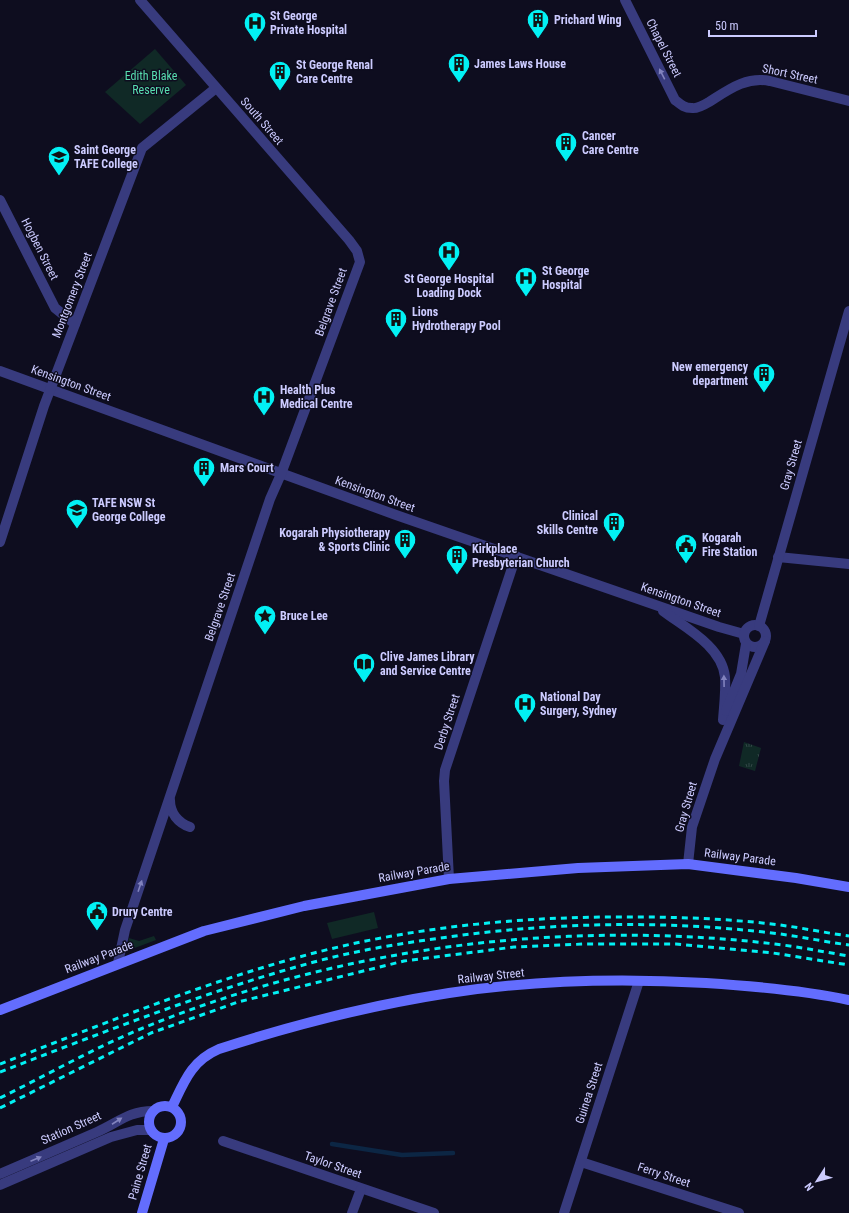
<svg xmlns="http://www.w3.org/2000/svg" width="849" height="1213" viewBox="0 0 849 1213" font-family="'Roboto Condensed',sans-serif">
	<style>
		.grass { fill: url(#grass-tufts) }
		.green { fill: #102926 }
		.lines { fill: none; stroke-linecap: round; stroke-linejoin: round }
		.stream { stroke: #0c2644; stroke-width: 4.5 }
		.minor { stroke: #383b7e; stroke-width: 10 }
		.tertiary { stroke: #383b7e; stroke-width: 10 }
		.secondary { stroke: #636dfe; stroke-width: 10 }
		.rail { stroke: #02f1f4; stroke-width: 3; stroke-dasharray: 6 5; stroke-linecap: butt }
		.oneway { fill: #8283be }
		.labels { text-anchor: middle; stroke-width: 3; stroke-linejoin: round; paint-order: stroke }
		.poi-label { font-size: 12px; font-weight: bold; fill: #cccbff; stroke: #0e0d1f; text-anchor: start }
		.street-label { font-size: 12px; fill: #cccbff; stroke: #0e0d1f }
		.park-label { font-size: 12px; fill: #58deb0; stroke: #0e0d1f }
	</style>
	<defs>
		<pattern id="grass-tufts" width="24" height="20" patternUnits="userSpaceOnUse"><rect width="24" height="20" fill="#102926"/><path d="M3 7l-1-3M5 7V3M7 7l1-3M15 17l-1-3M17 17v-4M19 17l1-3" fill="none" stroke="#324747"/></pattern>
	</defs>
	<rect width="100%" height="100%" fill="#0e0d1f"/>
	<polygon class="grass" points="744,742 761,748 755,771 739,766"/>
	<g class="green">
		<polygon points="155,49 186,85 140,124 105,92"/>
		<polygon points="374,912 378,928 332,939 327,923"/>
		<polygon points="154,936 156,940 132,949 127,947 129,938 139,941"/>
	</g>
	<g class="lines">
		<polyline class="stream" points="332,1144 402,1155 453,1153"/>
		<g class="minor">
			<path d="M625,0L675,100C680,104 684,108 692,108C697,109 704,105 709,102C728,90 746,76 770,81L849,101"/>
			<polyline points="0,200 55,308 75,324"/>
			<polyline points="0,371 396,515 719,627 744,634"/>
			<polyline points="0,542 44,406 142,148 216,88"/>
			<polyline points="778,557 849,564"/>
			<path d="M663,611C684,627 722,646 725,677C726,690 724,706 723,720"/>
			<circle cx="755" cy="636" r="11"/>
			<polyline points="759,626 849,311"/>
			<polyline points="726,711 741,674 746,644"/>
			<path d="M170,800C170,813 178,823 190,827"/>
			<polyline points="688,864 692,827 715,759 765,641"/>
			<polyline points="449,879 444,781 445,770 516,556"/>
			<polyline points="118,963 125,930 270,499 281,474 360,262 357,251 349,240 140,0"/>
			<polyline points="223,1141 434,1213"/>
			<polyline points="581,1162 739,1213"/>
			<polyline points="352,1213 361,1189"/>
			<polyline points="564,1213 639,981"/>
		</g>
		<g class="tertiary">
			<path d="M0,1174C32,1160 65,1146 97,1132C118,1123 128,1111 153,1111"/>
			<polyline points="0,1185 111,1137 137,1130 151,1130"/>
		</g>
		<g class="secondary">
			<polyline points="0,1010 204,931 304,906 449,879 578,868 688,864 796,878 849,887"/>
			<circle cx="165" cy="1122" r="16"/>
			<path d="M172,1107C184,1082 191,1061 219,1049C293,1025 372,1005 449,993C534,980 621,978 706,983C753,986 802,990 849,1000"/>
			<polyline points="142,1213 164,1139"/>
		</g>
		<g class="rail">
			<path d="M0,1064C103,1024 207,981 314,953C418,926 528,916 635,917C683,917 732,919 780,925C803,928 826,933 849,936"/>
			<path d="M0,1072C104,1032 207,991 314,962C358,950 403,943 448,937C557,922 670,920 780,934C803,937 826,942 849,945"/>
			<path d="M0,1098C47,1075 94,1048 143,1028C341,947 562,919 775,944C800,947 824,952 849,956"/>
			<polyline points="0,1108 151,1033 238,1002 404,961 514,947 585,944 676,944 773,953 849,965"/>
		</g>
	</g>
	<defs><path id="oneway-solid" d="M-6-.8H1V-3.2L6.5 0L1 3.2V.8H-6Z"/></defs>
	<g class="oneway">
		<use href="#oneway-solid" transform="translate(662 74) rotate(-117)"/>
		<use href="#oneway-solid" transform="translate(724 681) rotate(-91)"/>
		<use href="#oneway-solid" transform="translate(140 886) rotate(-71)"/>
		<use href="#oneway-solid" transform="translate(117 1121) rotate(-33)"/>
		<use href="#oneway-solid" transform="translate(36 1159) rotate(-23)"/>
	</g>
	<defs>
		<g id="building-pin" transform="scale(1.15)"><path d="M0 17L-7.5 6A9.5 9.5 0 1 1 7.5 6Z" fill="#02f1f4" stroke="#0e0d1f"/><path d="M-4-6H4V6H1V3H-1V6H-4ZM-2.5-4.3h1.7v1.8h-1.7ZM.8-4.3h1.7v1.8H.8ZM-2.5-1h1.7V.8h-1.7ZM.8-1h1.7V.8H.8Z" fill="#111"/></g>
		<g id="hospital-pin" transform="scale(1.15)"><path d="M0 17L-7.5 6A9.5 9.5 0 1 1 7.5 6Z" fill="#02f1f4" stroke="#0e0d1f"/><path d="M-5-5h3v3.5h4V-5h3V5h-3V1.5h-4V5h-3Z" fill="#111"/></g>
		<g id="university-pin" transform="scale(1.15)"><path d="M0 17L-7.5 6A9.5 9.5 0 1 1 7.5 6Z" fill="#02f1f4" stroke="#0e0d1f"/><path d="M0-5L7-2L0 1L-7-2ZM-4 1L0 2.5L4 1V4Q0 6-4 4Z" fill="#111"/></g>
		<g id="civic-pin" transform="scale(1.15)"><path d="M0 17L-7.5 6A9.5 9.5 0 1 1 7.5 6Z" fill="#02f1f4" stroke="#0e0d1f"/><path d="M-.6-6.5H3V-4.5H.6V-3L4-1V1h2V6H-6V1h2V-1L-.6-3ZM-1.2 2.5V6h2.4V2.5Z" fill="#111"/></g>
		<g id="sight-pin" transform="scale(1.15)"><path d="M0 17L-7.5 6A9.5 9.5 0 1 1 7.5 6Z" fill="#02f1f4" stroke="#0e0d1f"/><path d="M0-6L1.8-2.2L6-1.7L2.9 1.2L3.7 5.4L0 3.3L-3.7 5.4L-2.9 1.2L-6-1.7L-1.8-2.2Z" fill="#111"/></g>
		<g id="library-pin" transform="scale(1.15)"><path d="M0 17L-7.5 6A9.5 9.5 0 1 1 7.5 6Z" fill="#02f1f4" stroke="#0e0d1f"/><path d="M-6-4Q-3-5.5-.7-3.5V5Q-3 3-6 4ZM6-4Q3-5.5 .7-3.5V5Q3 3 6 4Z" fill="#111"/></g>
	</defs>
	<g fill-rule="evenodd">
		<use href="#building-pin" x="538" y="20"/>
		<use href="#hospital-pin" x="255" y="23"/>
		<use href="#building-pin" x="459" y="64"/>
		<use href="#building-pin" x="280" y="72"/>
		<use href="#building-pin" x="566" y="143"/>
		<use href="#university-pin" x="59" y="157"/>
		<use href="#hospital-pin" x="449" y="252"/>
		<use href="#hospital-pin" x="526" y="278"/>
		<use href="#building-pin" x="396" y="319"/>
		<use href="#building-pin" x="764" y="374"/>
		<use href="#hospital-pin" x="264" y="397"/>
		<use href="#building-pin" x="204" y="468"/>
		<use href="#university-pin" x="77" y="510"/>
		<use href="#building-pin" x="614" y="523"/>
		<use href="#building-pin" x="405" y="540"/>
		<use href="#civic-pin" x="686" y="545"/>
		<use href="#building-pin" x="457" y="556"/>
		<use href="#sight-pin" x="265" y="616"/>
		<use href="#library-pin" x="364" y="664"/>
		<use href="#hospital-pin" x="525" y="704"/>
		<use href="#civic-pin" x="97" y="912"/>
	</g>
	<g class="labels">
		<g class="poi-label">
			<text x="270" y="20">St George<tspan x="270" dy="14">Private Hospital</tspan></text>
			<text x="554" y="24">Prichard Wing</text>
			<text x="474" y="68">James Laws House</text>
			<text x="296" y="69">St George Renal<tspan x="296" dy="14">Care Centre</tspan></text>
			<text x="582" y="140">Cancer<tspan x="582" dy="14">Care Centre</tspan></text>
			<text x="74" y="154">Saint George<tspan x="74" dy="14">TAFE College</tspan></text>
			<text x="542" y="275">St George<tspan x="542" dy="14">Hospital</tspan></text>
			<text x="449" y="283" text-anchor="middle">St George Hospital<tspan x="449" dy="14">Loading Dock</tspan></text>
			<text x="412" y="316">Lions<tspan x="412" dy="14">Hydrotherapy Pool</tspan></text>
			<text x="748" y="371" text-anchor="end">New emergency<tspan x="748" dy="14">department</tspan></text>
			<text x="280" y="394">Health Plus<tspan x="280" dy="14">Medical Centre</tspan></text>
			<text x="220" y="472">Mars Court</text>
			<text x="92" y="507">TAFE NSW St<tspan x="92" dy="14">George College</tspan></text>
			<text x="598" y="520" text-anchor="end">Clinical<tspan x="598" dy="14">Skills Centre</tspan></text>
			<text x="390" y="537" text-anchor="end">Kogarah Physiotherapy<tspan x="390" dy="14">&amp; Sports Clinic</tspan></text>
			<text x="702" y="542">Kogarah<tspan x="702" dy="14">Fire Station</tspan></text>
			<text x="472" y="553">Kirkplace<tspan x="472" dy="14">Presbyterian Church</tspan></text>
			<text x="280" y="620">Bruce Lee</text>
			<text x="380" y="661">Clive James Library<tspan x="380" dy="14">and Service Centre</tspan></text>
			<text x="540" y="701">National Day<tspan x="540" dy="14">Surgery, Sydney</tspan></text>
			<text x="112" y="916">Drury Centre</text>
		</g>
		<g class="street-label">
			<text transform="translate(664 48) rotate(63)" y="4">Chapel Street</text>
			<text transform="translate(790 74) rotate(12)" y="4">Short Street</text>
			<text transform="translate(262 121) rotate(49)" y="4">South Street</text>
			<text transform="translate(40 249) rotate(63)" y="4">Hogben Street</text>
			<text transform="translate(72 295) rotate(-69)" y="4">Montgomery Street</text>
			<text transform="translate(331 302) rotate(-70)" y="4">Belgrave Street</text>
			<text transform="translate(71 383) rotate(20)" y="4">Kensington Street</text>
			<text transform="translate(791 465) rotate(-74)" y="4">Gray Street</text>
			<text transform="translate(375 494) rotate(20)" y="4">Kensington Street</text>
			<text transform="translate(681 600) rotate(19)" y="4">Kensington Street</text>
			<text transform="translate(220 607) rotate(-71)" y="4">Belgrave Street</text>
			<text transform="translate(447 722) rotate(-72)" y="4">Derby Street</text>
			<text transform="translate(686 807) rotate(-74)" y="4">Gray Street</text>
			<text transform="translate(740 857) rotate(7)" y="4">Railway Parade</text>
			<text transform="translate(414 872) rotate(-10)" y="4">Railway Parade</text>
			<text transform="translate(99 957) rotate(-21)" y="4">Railway Parade</text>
			<text transform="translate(491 976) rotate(-6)" y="4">Railway Street</text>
			<text transform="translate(589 1093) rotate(-72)" y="4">Guinea Street</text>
			<text transform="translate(71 1128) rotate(-24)" y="4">Station Street</text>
			<text transform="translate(333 1165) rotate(19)" y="4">Taylor Street</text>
			<text transform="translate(140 1172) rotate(-74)" y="4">Paine Street</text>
			<text transform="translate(664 1175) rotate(18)" y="4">Ferry Street</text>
		</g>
		<g class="park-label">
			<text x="151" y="80">Edith Blake<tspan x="151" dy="14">Reserve</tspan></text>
		</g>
	</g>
	<g transform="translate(817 1181) rotate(234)" stroke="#0e0d1f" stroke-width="3" paint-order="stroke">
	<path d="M0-3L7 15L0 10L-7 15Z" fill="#cccbff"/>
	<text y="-6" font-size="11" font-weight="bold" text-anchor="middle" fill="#cccbff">N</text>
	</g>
	<path d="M709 30v6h107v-6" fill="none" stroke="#cccbff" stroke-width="2"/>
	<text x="715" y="30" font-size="12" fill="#cccbff" stroke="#0e0d1f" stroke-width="3" paint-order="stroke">50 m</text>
</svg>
